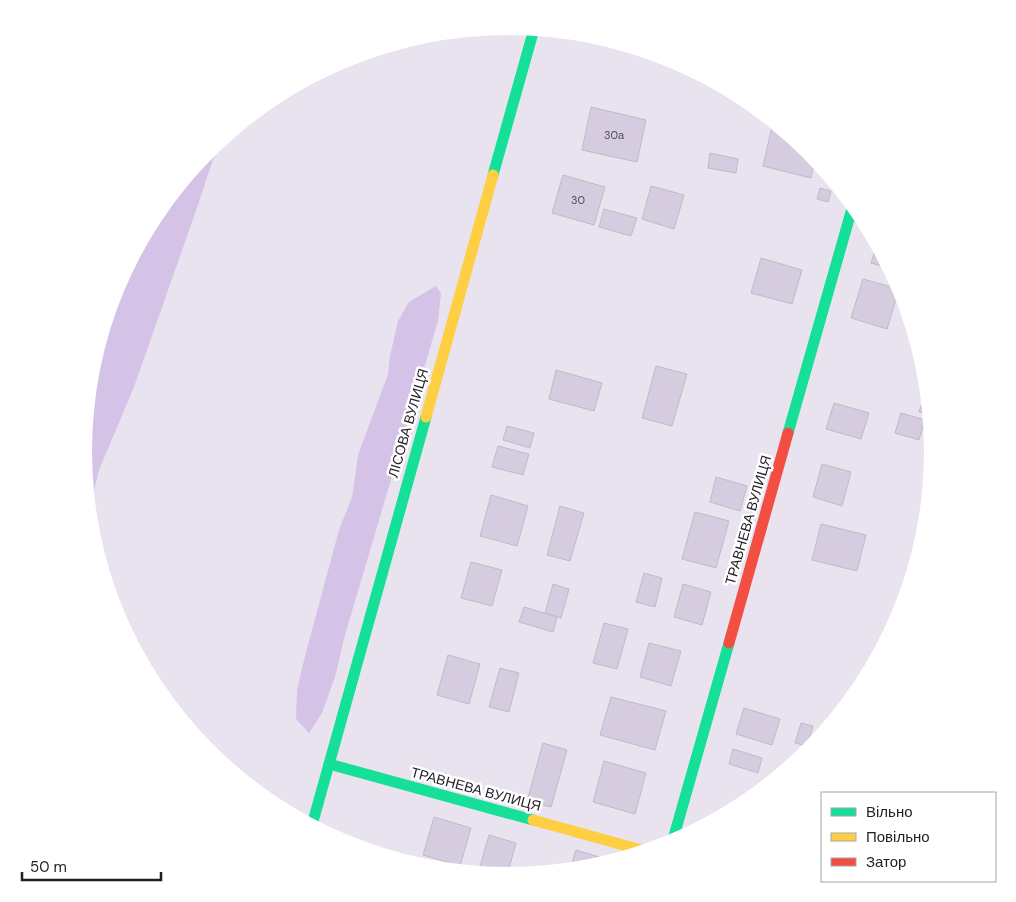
<svg xmlns="http://www.w3.org/2000/svg" width="1016" height="902" viewBox="0 0 1016 902" font-family="'DM Sans',sans-serif">
	<style>
		.green { fill: #d4c3e7 }
		.building { fill: #d6cce0; stroke: #bfbac5 }
		.lines { fill: none; stroke-linecap: round; stroke-linejoin: round }
		.fast { stroke: #16e098; stroke-width: 11 }
		.slow { stroke: #ffcf43; stroke-width: 11 }
		.jam { stroke: #f24e42; stroke-width: 11 }
		.labels { text-anchor: middle; stroke-width: 5; stroke-linejoin: round; paint-order: stroke }
		.number-label { font-size: 11px; fill: #504a56 }
		.street-label { font-size: 14px; fill: #221e26; stroke: #fff }
	</style>
	<rect width="100%" height="100%" fill="#e9e3f0"/>
	<g class="green">
		<polygon points="219,141 199,202 134,387 99,470 89,513 83,451 91,368 116,288 155,215 208,150"/>
		<polygon points="436,286 441,293 438,321 345,635 335,677 322,713 309,733 296,719 297,690 305,656 339,530 352,497 358,455 388,374 390,356 398,321 409,302"/>
	</g>
	<g class="building">
		<polygon points="591,107 646,120 637,162 582,150"/>
		<polygon points="773,122 809,151 815,159 811,178 763,166"/>
		<polygon points="710,153 738,159 736,173 708,168"/>
		<polygon points="563,175 605,187 594,225 552,213"/>
		<polygon points="651,186 684,195 674,229 642,219"/>
		<polygon points="820,188 831,191 828,202 817,199"/>
		<polygon points="604,209 637,218 631,236 599,227"/>
		<polygon points="877,244 890,268 871,263"/>
		<polygon points="761,258 802,270 792,304 751,293"/>
		<polygon points="863,279 899,289 887,329 851,318"/>
		<polygon points="656,366 687,374 672,426 642,418"/>
		<polygon points="556,370 602,383 594,411 549,399"/>
		<polygon points="924,397 928,398 929,415 919,412"/>
		<polygon points="834,403 869,413 861,439 826,429"/>
		<polygon points="901,413 925,420 919,440 895,433"/>
		<polygon points="507,426 534,433 530,448 503,440"/>
		<polygon points="498,446 529,454 523,475 492,467"/>
		<polygon points="822,464 851,472 842,506 813,497"/>
		<polygon points="716,477 747,486 740,511 710,502"/>
		<polygon points="491,495 528,506 517,546 480,536"/>
		<polygon points="560,506 584,513 570,561 547,555"/>
		<polygon points="695,512 729,521 716,568 682,559"/>
		<polygon points="821,524 866,535 857,571 812,560"/>
		<polygon points="471,562 502,570 492,606 461,598"/>
		<polygon points="644,573 662,578 655,607 636,602"/>
		<polygon points="553,584 569,589 561,618 545,613"/>
		<polygon points="683,584 711,592 702,625 674,617"/>
		<polygon points="524,607 557,617 553,632 519,622"/>
		<polygon points="604,623 628,629 617,669 593,663"/>
		<polygon points="649,643 681,651 671,686 640,677"/>
		<polygon points="448,655 480,664 469,704 437,695"/>
		<polygon points="500,668 519,673 509,712 489,707"/>
		<polygon points="611,697 666,711 655,750 600,735"/>
		<polygon points="744,708 780,719 772,745 736,734"/>
		<polygon points="801,723 813,726 807,746 795,743"/>
		<polygon points="543,743 567,750 551,807 527,801"/>
		<polygon points="733,749 762,758 758,773 729,764"/>
		<polygon points="604,761 646,773 635,814 593,802"/>
		<polygon points="434,817 471,828 460,866 423,855"/>
		<polygon points="489,835 516,843 507,876 496,875 479,870"/>
		<polygon points="576,850 612,861 591,868 570,870"/>
		<polygon points="529,868 544,872 528,874"/>
	</g>
	<g class="lines">
		<g class="fast">
			<polyline points="493,175 534,29"/>
			<polyline points="788,433 853,205"/>
			<polyline points="329,764 533,820"/>
			<polyline points="312,825 426,417"/>
			<polyline points="672,843 729,643"/>
		</g>
		<g class="slow">
			<polyline points="426,417 493,175"/>
			<polyline points="533,820 645,851"/>
		</g>
		<polyline class="jam" points="729,643 788,433"/>
	</g>
	<g class="labels">
		<g class="number-label">
			<text x="614" y="139">30а</text>
			<text x="578" y="204">30</text>
		</g>
		<g class="street-label">
			<text transform="translate(408 423) rotate(-74)" y="5">ЛІСОВА ВУЛИЦЯ</text>
			<text transform="translate(748 520) rotate(-74)" y="5">ТРАВНЕВА ВУЛИЦЯ</text>
			<text transform="translate(476 789) rotate(15)" y="5">ТРАВНЕВА ВУЛИЦЯ</text>
		</g>
	</g>
	<path d="M0 0H1016V902H0ZM92 451a416 416 0 1 1 832 0a416 416 0 1 1-832 0Z" fill="#fff" fill-rule="evenodd"/>
	<rect x="821" y="792" width="175" height="90" fill="#ffffff" stroke="#a7a5a8"/>
	<rect x="831" y="808" width="25" height="8" fill="#16e098" stroke="#a7a5a8"/>
	<text x="866" y="817" font-size="15" fill="#221e26">Вільно</text>
	<rect x="831" y="833" width="25" height="8" fill="#ffcf43" stroke="#a7a5a8"/>
	<text x="866" y="842" font-size="15" fill="#221e26">Повільно</text>
	<rect x="831" y="858" width="25" height="8" fill="#f24e42" stroke="#a7a5a8"/>
	<text x="866" y="867" font-size="15" fill="#221e26">Затор</text>
	<path d="M22 872v8h139v-8" fill="none" stroke="#221e26" stroke-width="2.5"/>
	<text x="30" y="872" font-size="15" fill="#221e26" stroke="#ffffff" stroke-width="4" paint-order="stroke">50 m</text>
</svg>
